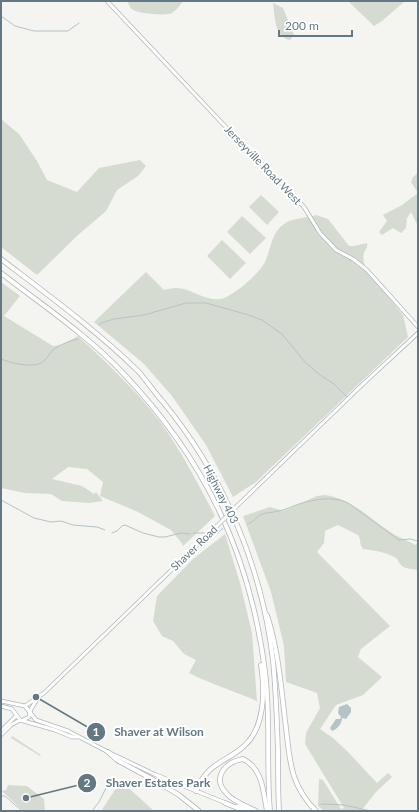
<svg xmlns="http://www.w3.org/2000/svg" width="419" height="812" viewBox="0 0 419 812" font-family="Lato,sans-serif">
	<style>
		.green { fill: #d6dbd1 }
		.water { fill: #b4c4c6 }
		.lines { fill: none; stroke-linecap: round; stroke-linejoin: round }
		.stream { stroke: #b4c4c6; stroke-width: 1 }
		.secondary-casing { stroke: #b1b8bb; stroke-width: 4.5 }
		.highway-casing { stroke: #b2b6b9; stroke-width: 5.5 }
		.secondary { stroke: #fff; stroke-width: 3 }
		.highway { stroke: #fff; stroke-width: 4 }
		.secondary-bridge-casing { stroke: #b1b8bb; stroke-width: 4.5; stroke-linecap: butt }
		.secondary-bridge { stroke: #fff; stroke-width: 3 }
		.labels { text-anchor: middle; stroke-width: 4; stroke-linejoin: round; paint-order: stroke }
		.street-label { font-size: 11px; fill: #637882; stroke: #fff }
		.leader { fill: none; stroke: #637882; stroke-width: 1.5 }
		.callout-dot { fill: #637882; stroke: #fff; stroke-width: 1.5 }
		.mark-label { font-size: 12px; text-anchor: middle; font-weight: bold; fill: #fff }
		.callout-label { font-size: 12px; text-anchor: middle; font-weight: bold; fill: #637882; stroke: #fff; stroke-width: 4; stroke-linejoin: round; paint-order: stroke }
	</style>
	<rect width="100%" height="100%" fill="#f4f4f0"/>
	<g class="green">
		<path d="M127,1H183C180,5 177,10 172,13C167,16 137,14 132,9C130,8 129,4 127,1Z"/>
		<polygon points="348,1 405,1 382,21 374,26"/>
		<path d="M273,3L283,8L294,35L290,40C274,37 275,16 273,3Z"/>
		<polygon points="1,119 19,134 37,161 47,180 77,192 99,168 140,160 146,166 138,176 117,190 106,211 78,235 37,275 1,247"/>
		<polygon points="418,173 418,226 411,212 407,218 406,228 401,233 393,228 382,235 379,232 387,221 383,215 402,205 418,193 411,182 413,177"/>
		<polygon points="261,195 279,212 267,225 249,207"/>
		<path d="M316,215L328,219L349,246H354L367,243C368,248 365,249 364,253C362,259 365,266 367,271L403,315L408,337L256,482L233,497L206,445L172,396L144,364L94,322L146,272L164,290C168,289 172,288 176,288C192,288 208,304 224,298C236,293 259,274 265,262C271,249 271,233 284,224C293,217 305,219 316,215Z"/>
		<polygon points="242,216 266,238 250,254 227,232"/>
		<polygon points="222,240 246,263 230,279 207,256"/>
		<path d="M1,282L20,296L4,316L53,346L61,345L78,336C107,363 137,391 161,423C182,452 198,484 215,516L183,546L181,542L171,530L138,512L100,496L103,482L87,469L68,467L52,479L82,486L94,494L96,492L103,501L89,503L62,501L51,494L25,493L1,488Z"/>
		<path d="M325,495C352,498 373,522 395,535C402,539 408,540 415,545L418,542V570C412,569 404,569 400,564C398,561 398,559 394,557C385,552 373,550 363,549C359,544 361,539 358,535L338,525L325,531L324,543L317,552L390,626L361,649L358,657L382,677L363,695L336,705L320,729L333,738L349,753L377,783L388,773L392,777L376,792L361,811H324L318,806L319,779L323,780L341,809L344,808L305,744L306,733L320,708L317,693L286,682L284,646L271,592L243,516L270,507L283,511L317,496Z"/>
		<path d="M225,534L240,583L252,633L257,701C234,691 211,684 189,673L196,660L184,654L173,641L162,636L153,621L157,596L193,559Z"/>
		<polygon points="12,736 41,755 40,756 11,738"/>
		<polygon points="121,781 154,811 101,811"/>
		<polygon points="8,785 27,786 44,799 45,811 23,811 2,791 6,790"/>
	</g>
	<path class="water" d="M347,704L351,708V712L346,719L342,718C342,723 338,729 332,731L330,728L336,719H340L341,717L338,713L339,707Z"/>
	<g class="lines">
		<g class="stream">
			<polyline points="1,16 15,26 34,31 68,31 79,23"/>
			<polyline points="99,325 101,323 114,319 144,315 186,303 206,303 245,314 262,320 282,334 305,362 320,375 334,384 347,397"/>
			<path d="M1,359C10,363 32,368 41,363C46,360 49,355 52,351C58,345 70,341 78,339"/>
			<polyline points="1,500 34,518 51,522 61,521 73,525 97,527 105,530"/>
			<path d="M248,524C253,522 256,518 260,515C266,512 272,513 278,511C286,510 292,506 299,504C316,499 336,495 351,505L399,540L410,539L418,541"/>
			<polyline points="112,533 117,531 122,526 125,525 143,533 159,537 165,537 181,533 190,534"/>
			<polyline points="193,533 208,533"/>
			<polyline points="211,534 217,534 223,528"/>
			<polyline points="2,796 5,796 22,811"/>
			<polyline points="321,804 344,805 371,811"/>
			<polyline points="92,811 99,802 110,780"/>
		</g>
		<g class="secondary-casing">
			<g id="secondary">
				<polyline points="107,1 222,123 304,207 320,233 336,250 353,259 367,270 418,327"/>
				<polyline points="239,504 362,385 418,333"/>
				<polyline points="1,701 25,706 36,720 68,731 108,752 154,774 226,803"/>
				<polyline points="1,706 12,709 20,720 55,730 72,737 78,737"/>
				<polyline points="25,706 44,693 215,528"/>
				<polyline points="23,720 29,717 31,709 39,696"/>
				<polyline points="1,731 16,716"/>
				<polyline points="1,735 11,725 20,720"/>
				<polyline points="237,806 249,809"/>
			</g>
		</g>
		<g class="highway-casing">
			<g id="highway">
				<path d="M1,259C48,295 96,330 138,371C147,381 154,392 163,402C223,475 262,566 273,661C276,691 277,722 278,752C278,772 278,791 279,811"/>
				<path d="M1,273C42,305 86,334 122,372C204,458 250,553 265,671C271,717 266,765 270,811"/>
				<path d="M267,615C278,649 281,685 285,720C290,757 288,783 316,811"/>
				<polyline points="108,752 117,760 161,784 179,795 199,811"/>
				<path d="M196,791C199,785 202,778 207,773C217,761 233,757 244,746C265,728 265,691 261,665"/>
				<polyline points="225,803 245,811"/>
				<path d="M256,811C247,806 234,802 227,794C211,778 225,762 243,759C263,769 263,791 267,811"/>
			</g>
		</g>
		<use href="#secondary" class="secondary"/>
		<use href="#highway" class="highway"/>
		<g class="secondary-bridge-casing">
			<polyline id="secondary-bridge" points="215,528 239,504"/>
		</g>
		<use href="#secondary-bridge" class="secondary-bridge"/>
	</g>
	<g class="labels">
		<g class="street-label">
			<text transform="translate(263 165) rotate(46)" y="4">Jerseyville Road West</text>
			<text transform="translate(221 494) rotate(63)" y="4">Highway 403</text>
			<text transform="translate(194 548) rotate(-44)" y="4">Shaver Road</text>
		</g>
	</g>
	<path class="leader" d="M36 697L96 732M26 798L87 783"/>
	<g class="callout-dot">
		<circle cx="36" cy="697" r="4"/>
		<circle cx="26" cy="798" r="4"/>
		<circle cx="96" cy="732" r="10"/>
		<circle cx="87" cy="783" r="10"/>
	</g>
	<g class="mark-label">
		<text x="96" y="736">1</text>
		<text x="87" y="787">2</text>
	</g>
	<g class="callout-label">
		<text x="159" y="736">Shaver at Wilson</text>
		<text x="158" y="787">Shaver Estates Park</text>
	</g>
	<rect width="419" height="812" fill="none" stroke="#637882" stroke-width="4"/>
	<path d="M279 30v6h73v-6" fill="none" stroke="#637882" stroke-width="2"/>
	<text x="285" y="30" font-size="12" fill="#637882" stroke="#ffffff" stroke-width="3" paint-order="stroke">200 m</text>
</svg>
